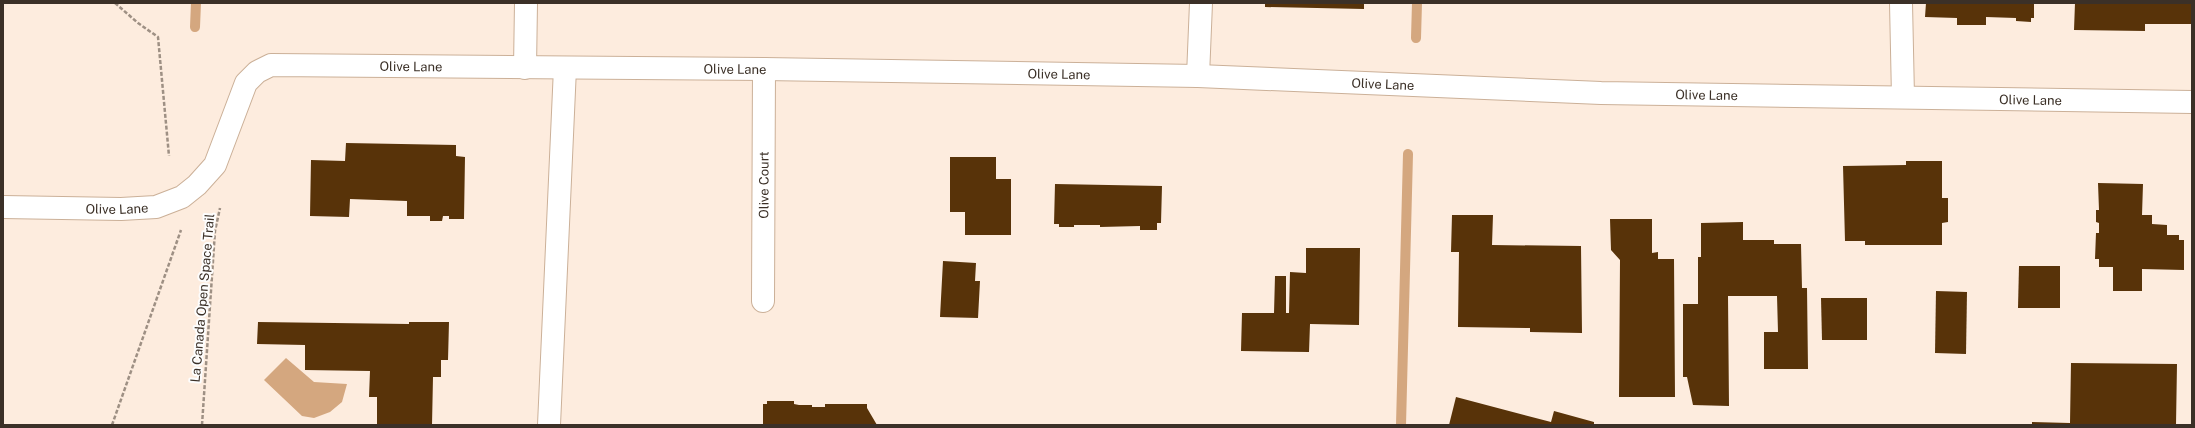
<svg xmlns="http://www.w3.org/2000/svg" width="2195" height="428" viewBox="0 0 2195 428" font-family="'Public Sans',sans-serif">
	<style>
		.water { fill: #d4a77f }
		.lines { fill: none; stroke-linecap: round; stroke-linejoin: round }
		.stream { stroke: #d4a77f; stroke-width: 10 }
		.building { fill: #583309 }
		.minor-casing { stroke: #cbb098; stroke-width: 24 }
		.path { stroke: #9e9084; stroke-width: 2.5; stroke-dasharray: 4 2; stroke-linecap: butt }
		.minor { stroke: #fff; stroke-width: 22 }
		.labels { text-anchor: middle; stroke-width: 4; stroke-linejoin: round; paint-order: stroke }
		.street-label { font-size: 13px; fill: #3b3027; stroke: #fdfdfd }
	</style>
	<rect width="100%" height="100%" fill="#fdecde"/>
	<polygon class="water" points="286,358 314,382 347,384 342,402 330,412 314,418 302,416 264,380"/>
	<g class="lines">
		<g class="stream">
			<polyline points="195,27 196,3"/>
			<polyline points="1416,38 1417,3"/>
			<polyline points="1401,425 1408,154"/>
		</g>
	</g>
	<g class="building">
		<polygon points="1265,3 1364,3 1364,9 1265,7"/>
		<polygon points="1926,3 2034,3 2034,18 2031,18 2031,22 2016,21 2016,18 1986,17 1986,25 1957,25 1957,18 1925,17"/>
		<polygon points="2075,3 2192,3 2192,24 2145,24 2145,31 2074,30"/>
		<polygon points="346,143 456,145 456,156 465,157 464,219 449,219 449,216 443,216 442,221 430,221 430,216 407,216 407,201 350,199 349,217 310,216 311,160 345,161"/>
		<polygon points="950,157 996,157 996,179 1011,179 1011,235 965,235 965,212 950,212"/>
		<polygon points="1906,161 1942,161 1942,198 1948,198 1948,222 1942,223 1942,245 1865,245 1865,241 1845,241 1843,166 1906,165"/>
		<polygon points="2098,183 2143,184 2142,215 2152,215 2152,224 2167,225 2167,235 2179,235 2179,240 2184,240 2184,270 2142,269 2142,291 2113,291 2113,267 2099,267 2099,259 2095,259 2096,233 2099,233 2099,223 2096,222 2096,210 2099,210"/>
		<polygon points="1055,184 1162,186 1161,223 1157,223 1157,230 1140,230 1140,226 1100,227 1100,225 1074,225 1074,227 1059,227 1059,224 1054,224"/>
		<polygon points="1452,215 1493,215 1492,245 1581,246 1582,333 1530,332 1530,328 1458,327 1459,252 1451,252"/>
		<polygon points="1610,219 1652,219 1652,253 1658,252 1658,259 1674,259 1675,397 1619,397 1620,260 1611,250"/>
		<polygon points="1743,222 1743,240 1774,240 1774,244 1801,244 1802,288 1807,288 1808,369 1764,369 1764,332 1778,332 1777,296 1728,296 1729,406 1693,405 1687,377 1683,377 1683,304 1698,304 1698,257 1701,257 1701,223"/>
		<polygon points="1306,248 1360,248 1359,325 1310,324 1309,352 1241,351 1242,313 1274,313 1275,276 1286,276 1286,313 1289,313 1290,272 1306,273"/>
		<polygon points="943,261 976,263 975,281 980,281 978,318 940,317"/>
		<polygon points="2019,266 2060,266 2060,308 2018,308"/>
		<polygon points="1936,291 1967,292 1966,354 1935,353"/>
		<polygon points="1821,298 1867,298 1867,340 1822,340"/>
		<polygon points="258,322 409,324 409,322 449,322 448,360 441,360 441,377 433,377 432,425 377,425 377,397 369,397 370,371 305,370 305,345 257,344"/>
		<polygon points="2071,363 2177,364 2176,425 2032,425 2032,422 2070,423"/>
		<polygon points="1456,397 1551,422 1554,411 1594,422 1594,425 1449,425"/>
		<polygon points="767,401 794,401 794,404 799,405 812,405 812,407 825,407 825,404 867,404 867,408 877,425 763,425 763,404 767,404"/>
	</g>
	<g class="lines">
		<g class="minor-casing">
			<g id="minor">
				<polyline points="1901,3 1903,97"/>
				<polyline points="525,68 526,3"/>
				<polyline points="1198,76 1201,3"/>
				<path id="s1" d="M3,207L121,209L156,207L182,197L197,185L215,165L246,83L257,72L271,65L764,69L1198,76L1601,93L2192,102"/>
				<path id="s2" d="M763,301L764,69"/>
				<polyline points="549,425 565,68"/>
			</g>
		</g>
		<g class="path">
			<polyline points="115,3 138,23 158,37 169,156"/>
			<polyline points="112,425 181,230"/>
			<polyline points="202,425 215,231 220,208"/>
		</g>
		<use href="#minor" class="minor"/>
	</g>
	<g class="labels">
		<g class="street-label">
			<text dy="5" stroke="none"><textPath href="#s1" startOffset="486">Olive Lane</textPath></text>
			<text dy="5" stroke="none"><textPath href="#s1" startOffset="810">Olive Lane</textPath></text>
			<text dy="5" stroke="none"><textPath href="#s1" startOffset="1134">Olive Lane</textPath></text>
			<text dy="5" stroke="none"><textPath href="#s1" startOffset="1458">Olive Lane</textPath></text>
			<text dy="5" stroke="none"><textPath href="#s1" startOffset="1782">Olive Lane</textPath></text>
			<text dy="5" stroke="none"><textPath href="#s1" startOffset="2106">Olive Lane</textPath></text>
			<text dy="5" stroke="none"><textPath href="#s2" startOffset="116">Olive Court</textPath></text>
			<text dy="5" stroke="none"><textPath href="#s1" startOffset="114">Olive Lane</textPath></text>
			<text transform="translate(202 298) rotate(-85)" y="5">La Canada Open Space Trail</text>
		</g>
	</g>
	<rect width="2195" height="428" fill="none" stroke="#3b3027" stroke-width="8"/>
</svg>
